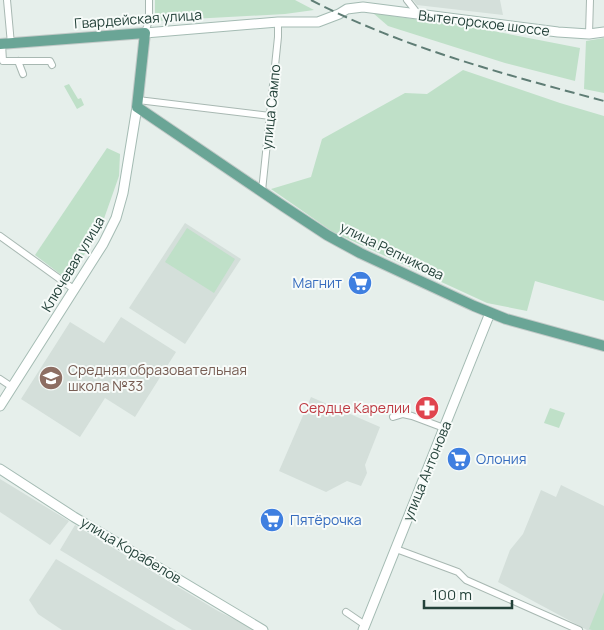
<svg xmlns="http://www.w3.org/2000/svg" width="604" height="630" viewBox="0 0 604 630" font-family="Manrope,sans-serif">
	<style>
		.built { fill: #d4dfda }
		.green { fill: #bfe0c8 }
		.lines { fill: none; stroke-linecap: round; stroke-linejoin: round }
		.street-casing { stroke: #a8b8b2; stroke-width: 8 }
		.secondary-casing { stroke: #a4bbb3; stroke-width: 11 }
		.primary-casing { stroke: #c2cac8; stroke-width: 12 }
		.street { stroke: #fff; stroke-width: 6 }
		.secondary { stroke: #fff; stroke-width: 9 }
		.primary { stroke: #6aa596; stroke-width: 10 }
		.rail { stroke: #5f7d75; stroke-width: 2; stroke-dasharray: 10 5; stroke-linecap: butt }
		.labels { text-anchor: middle; stroke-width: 4; stroke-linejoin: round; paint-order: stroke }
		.street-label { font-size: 14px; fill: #24423a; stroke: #f7fbf9 }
		.shop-label { font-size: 14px; fill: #366cbe; stroke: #f7fbf9; text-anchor: start }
		.education-label { font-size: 14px; fill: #785e54; stroke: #f7fbf9; text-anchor: start }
		.health-label { font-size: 14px; fill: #be3a42; stroke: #f7fbf9; text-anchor: end }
	</style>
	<rect width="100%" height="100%" fill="#e6efeb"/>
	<g class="built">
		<polygon points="413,0 500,0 503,15 417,5"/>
		<polygon points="185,223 241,259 185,344 129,308"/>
		<polygon points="121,317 176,352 135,417 105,398 80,437 21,399 70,322 104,343"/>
		<polygon points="311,397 380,427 365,465 367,473 361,486 347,481 326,492 279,471"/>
		<polygon points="0,479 69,521 50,545 0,512"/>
		<polygon points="561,485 604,506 604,630 587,630 498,582 510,550 523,534 541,490 556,497"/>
		<polygon points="75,525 218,611 244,624 254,630 192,630 60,550"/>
		<polygon points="56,559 176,630 62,630 38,614 29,600"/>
	</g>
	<g class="green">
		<polygon points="155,0 295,0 314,10 285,14 155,21"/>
		<polygon points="373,13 488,30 580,48 575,81 505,63 388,26"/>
		<polygon points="604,38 604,93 584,89 586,41"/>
		<polygon points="463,70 560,103 604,116 604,301 535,281 527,311 487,303 333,232 271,189 311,177 322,139 405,93 427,94"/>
		<polygon points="69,84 78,99 81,98 84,105 77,109 64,86"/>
		<polygon points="107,148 120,154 119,176 100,230 68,280 35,255"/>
		<polygon points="187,228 235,259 214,293 165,262"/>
		<polygon points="550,408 565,413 559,428 544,423"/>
		<polygon points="604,592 604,630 592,630 589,629"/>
	</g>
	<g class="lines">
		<g class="street-casing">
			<g id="street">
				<polyline points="7,0 11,44"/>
				<polyline points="407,0 418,14"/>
				<polyline points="145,33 149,20 149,0"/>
				<polyline points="589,34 590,0"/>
				<polyline points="2,44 3,61 50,61 52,65"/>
				<polyline points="18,61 23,74"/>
				<polyline points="138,100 270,116"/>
				<polyline points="262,191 278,37 278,22"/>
				<polyline points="0,236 75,290"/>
				<polyline points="0,379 12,387"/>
				<polyline points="393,417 403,414 412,416 444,428"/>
				<polyline points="396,549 458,572 466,580 579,630"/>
				<polyline points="346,612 365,625"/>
			</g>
		</g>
		<g class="secondary-casing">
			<g id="secondary">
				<polyline points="145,33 278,22 318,22 339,14 347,9 363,7 558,32 589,34 604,32"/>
				<polyline points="0,406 103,244 116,218 123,193 137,107"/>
				<polyline points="0,469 74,517 263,630"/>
				<polyline points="363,630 490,313"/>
			</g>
		</g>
		<g class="primary-casing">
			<polyline id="primary" points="0,44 145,33 137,107 283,206 327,235 360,253 474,306 506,319 604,346"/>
		</g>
		<use href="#street" class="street"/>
		<use href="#secondary" class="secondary"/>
		<use href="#primary" class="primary"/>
		<path class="rail" d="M311,0C403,48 504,74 604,101"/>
	</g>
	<defs>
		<g id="supermarket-disc" transform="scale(1.25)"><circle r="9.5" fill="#3f7fe0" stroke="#f7fbf9"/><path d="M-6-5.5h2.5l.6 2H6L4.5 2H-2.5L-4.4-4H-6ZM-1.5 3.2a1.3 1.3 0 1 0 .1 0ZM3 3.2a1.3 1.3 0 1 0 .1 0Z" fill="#fff"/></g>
		<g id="school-disc" transform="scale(1.25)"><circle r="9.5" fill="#8d6e63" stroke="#f7fbf9"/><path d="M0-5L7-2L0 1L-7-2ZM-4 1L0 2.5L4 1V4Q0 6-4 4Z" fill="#fff"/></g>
		<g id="pharmacy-disc" transform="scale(1.25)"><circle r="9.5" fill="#e0444e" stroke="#f7fbf9"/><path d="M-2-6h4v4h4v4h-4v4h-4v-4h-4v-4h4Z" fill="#fff"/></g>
	</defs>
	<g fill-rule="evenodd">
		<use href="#supermarket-disc" x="360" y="283"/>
		<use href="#school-disc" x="51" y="378"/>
		<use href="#pharmacy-disc" x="427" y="408"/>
		<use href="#supermarket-disc" x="459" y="459"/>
		<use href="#supermarket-disc" x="272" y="520"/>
	</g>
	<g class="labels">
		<g class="street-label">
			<text transform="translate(138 19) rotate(-4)" y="5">Гвардейская улица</text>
			<text transform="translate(484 23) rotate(7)" y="5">Вытегорское шоссе</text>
			<text transform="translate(271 107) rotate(-84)" y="5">улица Сампо</text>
			<text transform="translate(392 251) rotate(26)" y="5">улица Репникова</text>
			<text transform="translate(73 264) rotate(-59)" y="5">Ключевая улица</text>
			<text transform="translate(427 471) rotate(-68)" y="5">улица Антонова</text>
			<text transform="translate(131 550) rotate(31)" y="5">улица Корабелов</text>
		</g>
		<g class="shop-label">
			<text x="342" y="288" text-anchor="end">Магнит</text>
			<text x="476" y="464">Олония</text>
			<text x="290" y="525">Пятёрочка</text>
		</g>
		<g class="education-label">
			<text x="68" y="375">Средняя образовательная<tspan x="68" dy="16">школа №33</tspan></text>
		</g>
		<g class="health-label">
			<text x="410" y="413">Сердце Карелии</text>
		</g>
	</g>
	<path d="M424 600v8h88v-8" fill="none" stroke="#24423a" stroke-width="2.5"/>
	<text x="432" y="600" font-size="15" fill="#24423a" stroke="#f7fbf9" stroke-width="4" paint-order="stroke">100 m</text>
</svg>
